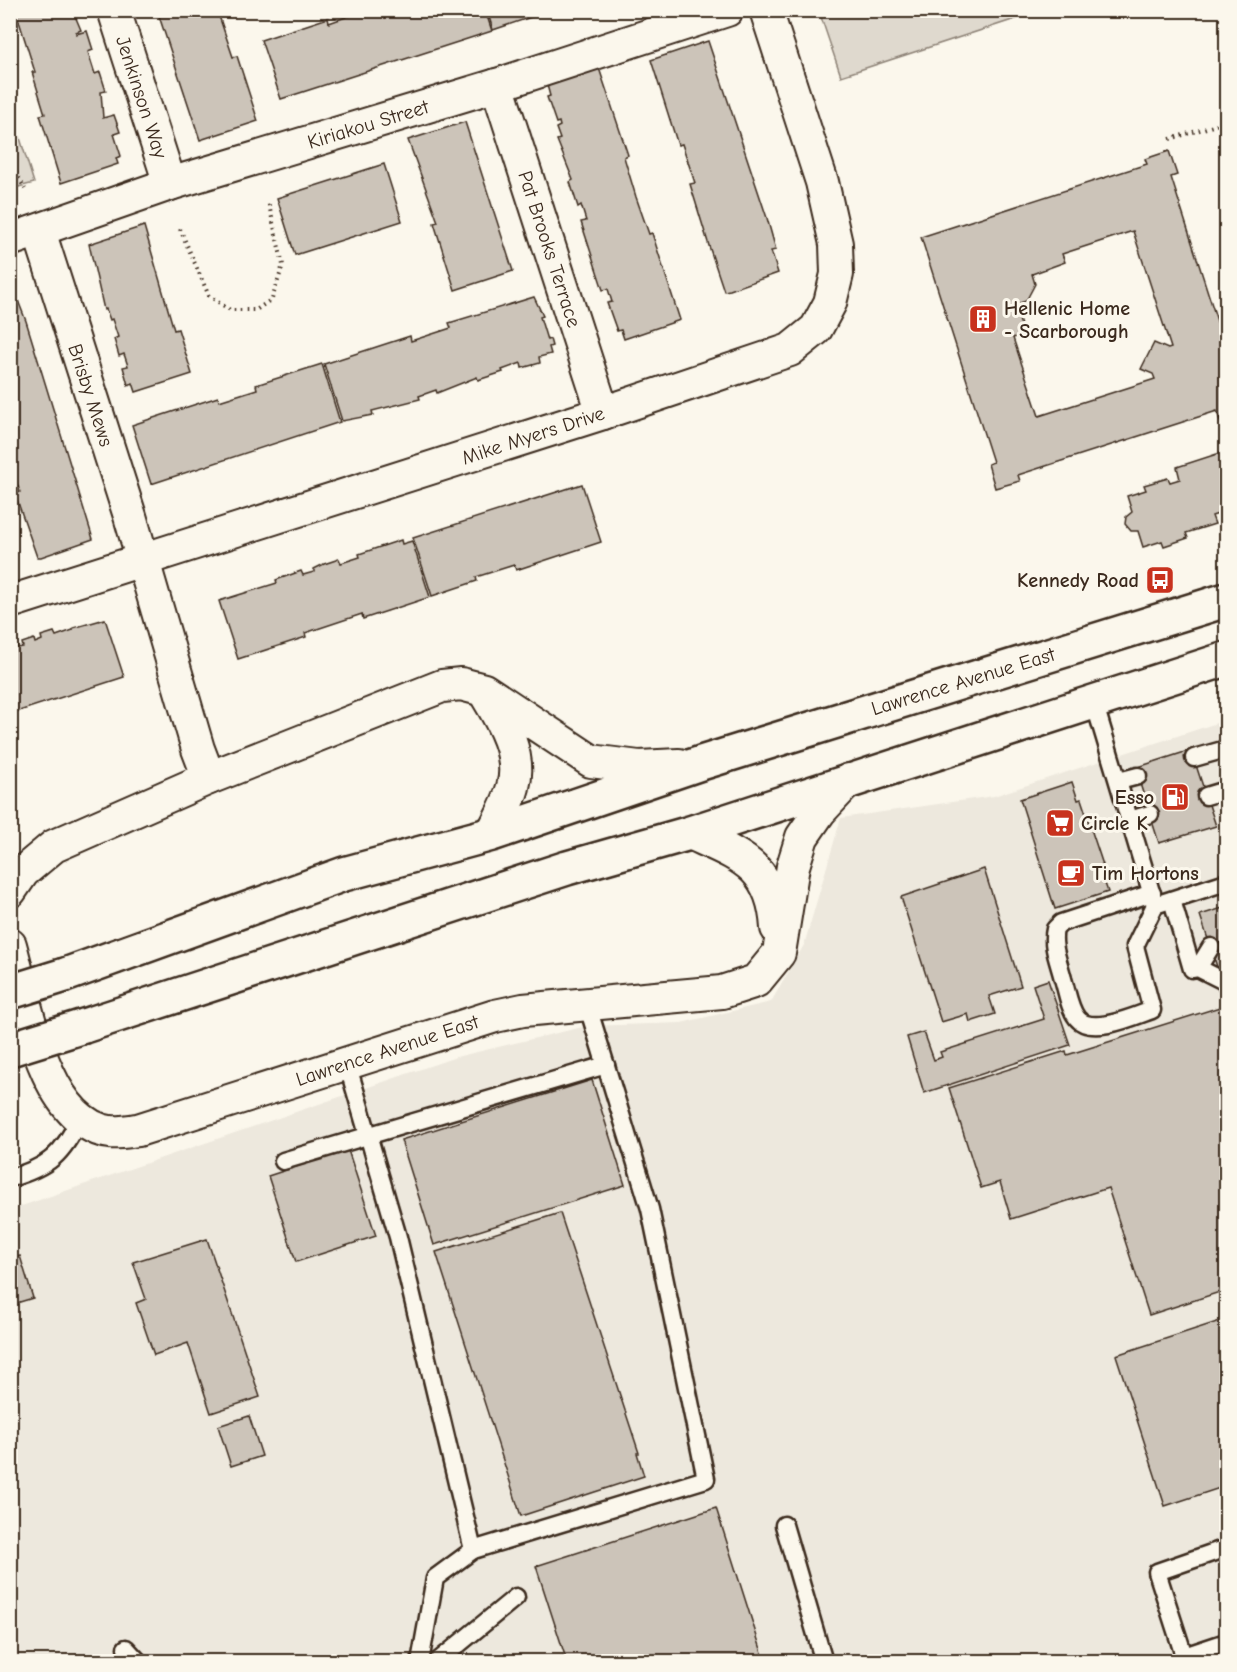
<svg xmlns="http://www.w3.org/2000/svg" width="1237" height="1672" viewBox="0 0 1237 1672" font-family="'Comic Neue',sans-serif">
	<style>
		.built { fill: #ede8dd }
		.green { fill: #dfd9ce; stroke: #8d8276; stroke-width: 1.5 }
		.building { fill: #ccc4b9; stroke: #3b2a1e; stroke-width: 1.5; fill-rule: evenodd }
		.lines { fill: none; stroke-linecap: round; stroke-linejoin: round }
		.lane-casing { stroke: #3b2a1e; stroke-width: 21 }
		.street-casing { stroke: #3b2a1e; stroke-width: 36 }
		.secondary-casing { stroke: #3b2a1e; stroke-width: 38 }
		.path { stroke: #3b2a1e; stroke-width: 4; stroke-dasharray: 1.5 4.5; stroke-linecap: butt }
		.lane { stroke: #fbf7ec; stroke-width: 16 }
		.street { stroke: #fbf7ec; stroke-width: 32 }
		.secondary { stroke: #fbf7ec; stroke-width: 33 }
		.secondary-bridge-casing { stroke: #3b2a1e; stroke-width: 38; stroke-linecap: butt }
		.secondary-bridge { stroke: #fbf7ec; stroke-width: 33 }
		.labels { text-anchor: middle; stroke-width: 6; stroke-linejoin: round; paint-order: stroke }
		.street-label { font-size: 20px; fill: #3b2a1e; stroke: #fbf7ec }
		.poi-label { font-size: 20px; font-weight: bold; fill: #3b2a1e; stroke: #fbf7ec; text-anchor: start }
	</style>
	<rect width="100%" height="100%" fill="#fbf7ec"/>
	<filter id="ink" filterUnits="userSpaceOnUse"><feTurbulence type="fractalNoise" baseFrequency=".0167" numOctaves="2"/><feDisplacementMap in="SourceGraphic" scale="12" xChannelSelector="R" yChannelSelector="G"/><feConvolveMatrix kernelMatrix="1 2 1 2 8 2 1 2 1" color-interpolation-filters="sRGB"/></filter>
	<g filter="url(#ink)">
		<polygon class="built" points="1226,720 1226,1661 11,1661 10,1210 456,1057 587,1026 681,1023 771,1002 804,945 841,818 994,796"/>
		<g class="green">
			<polygon points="819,11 819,10 1040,11 841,76"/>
			<polygon points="11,109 34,183 11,189 10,189"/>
		</g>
		<g class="building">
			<polygon points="11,10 76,10 73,11 81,30 76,32 76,34 87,31 93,50 88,52 95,74 100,72 106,91 101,92 103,118 114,115 120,132 114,134 121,156 116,158 118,164 61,183 40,115 45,114 32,72 35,72 17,15 13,16"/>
			<polygon points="157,10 217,10 233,57 237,56 258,121 200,140"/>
			<polygon points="366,10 485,10 492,31 281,99 261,40 328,18 329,23"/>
			<polygon points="487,10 562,10 547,15 546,12 493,30"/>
			<polygon points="708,41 767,218 776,250 771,251 778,273 730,290 724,291 710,249 690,184 695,183 682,144 678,145 651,60"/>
			<polygon points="599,68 628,155 624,157 636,197 649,234 652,233 680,320 624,339 621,330 617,331 607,303 612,302 608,289 603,290 581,222 586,221 581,205 578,207 570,182 573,180 557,140 560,139 556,128 560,126 559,122 556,123 547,97 550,96 547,85"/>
			<polygon points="465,122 513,271 455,290 434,223 438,222 408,140"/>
			<path d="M1169,151L1177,175L1171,177L1226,349V419L1220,421L1217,411L1018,475L1020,481L995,488L988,464L993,462L921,237L1147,164L1145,159ZM1133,231L1171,348L1168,349L1154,343L1141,369L1153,374L1155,379L1039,416L1013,338L1024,334L1014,305L1026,301L1035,284L1032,274L1065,262L1062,254Z"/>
			<polygon points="384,164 402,221 295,255 277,198"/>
			<polygon points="144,226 174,330 178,329 192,374 136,392 133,383 128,385 123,367 128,366 124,354 119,356 114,339 118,337 112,319 110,320 106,309 104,310 89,244"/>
			<polygon points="10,280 26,321 93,539 41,557 37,557 15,494 20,492 10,463"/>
			<polygon points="534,297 543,316 540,317 547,340 550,339 552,346 549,347 551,354 539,357 540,363 522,368 521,363 502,370 503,372 478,380 477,377 437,393 436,390 419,396 420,399 372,411 373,415 342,421 324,364 410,336 411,341 451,328 449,323"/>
			<polygon points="322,364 340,422 151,484 132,425 218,397 219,401 257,389 256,385"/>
			<polygon points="1226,419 1226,440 1220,421"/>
			<polygon points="1226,451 1226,520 1223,521 1221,513 1212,516 1215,524 1186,533 1188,538 1164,546 1162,541 1143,547 1138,531 1131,531 1125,524 1126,517 1132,512 1127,496 1146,490 1144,485 1168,478 1170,482 1180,479 1177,467"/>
			<polygon points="582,484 601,542 516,570 514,565 476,577 477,581 432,596 413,538"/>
			<polygon points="401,540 402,544 412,541 430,597 363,619 362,614 305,633 306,637 238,659 219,601 277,583 276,580 301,571 303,575 314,572 314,569 324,564 339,559 341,563 360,557 359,554"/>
			<polygon points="105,619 124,677 10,714 10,647 17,645 18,648 23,647 22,643 34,639 35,643 42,640 41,636 54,632 56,636 73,630 73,628"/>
			<polygon points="1191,750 1216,826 1159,843 1135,768"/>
			<polygon points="1072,782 1078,800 1081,799 1103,865 1099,866 1108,892 1055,909 1020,799"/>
			<polygon points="984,869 1021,986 989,996 995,1014 970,1022 968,1014 941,1022 901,897"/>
			<polygon points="1226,907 1226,984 1223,985 1200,915"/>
			<polygon points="1048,980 1070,1045 924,1093 907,1037 924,1032 934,1060 942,1057 940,1052 1044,1019 1033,985"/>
			<polygon points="1226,1005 1226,1290 1149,1315 1108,1188 1011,1219 1000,1182 981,1188 949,1088 1066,1051 1067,1055"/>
			<polygon points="592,1080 625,1185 434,1245 401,1140"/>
			<polygon points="348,1150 376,1236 296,1262 268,1176"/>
			<polygon points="560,1213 639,1453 637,1453 644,1476 521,1516 436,1252"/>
			<polygon points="207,1239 260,1397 211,1413 188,1343 154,1355 136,1303 146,1299 133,1262"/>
			<polygon points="20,1256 33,1298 10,1305 10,1259"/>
			<polygon points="1226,1319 1226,1486 1165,1506 1116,1355"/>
			<polygon points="249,1416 262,1456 231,1466 218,1426"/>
			<polygon points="716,1508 765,1662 567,1662 536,1566"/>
		</g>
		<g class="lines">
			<g class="lane-casing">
				<g id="lane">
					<polyline points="1094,702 1155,905 1226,882"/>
					<polyline points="1194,758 1226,749"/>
					<polyline points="1119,781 1138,776"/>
					<polyline points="1206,796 1226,790"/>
					<polyline points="1130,820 1150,814"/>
					<path d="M1152,893L1061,923L1055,929C1051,946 1059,962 1063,979C1067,991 1069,1008 1077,1018C1091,1036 1135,1016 1152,1010L1135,946L1155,905"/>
					<polyline points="1172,900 1192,969 1198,968 1222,980"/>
					<polyline points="1198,968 1211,947"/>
					<polyline points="347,1063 398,1237 473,1550 706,1479 650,1209 587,1004"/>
					<polyline points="283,1161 606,1065"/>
					<path d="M10,1178C49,1167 63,1154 80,1118"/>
					<polyline points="784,1525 824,1662"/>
					<polyline points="126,1648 139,1662"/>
					<polyline points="1184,1656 1226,1642"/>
					<polyline points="420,1662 435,1578 473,1550"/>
					<polyline points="437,1662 516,1597"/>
					<polyline points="1186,1662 1157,1572 1226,1548"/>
				</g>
			</g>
			<g class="street-casing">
				<g id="street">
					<polyline points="114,10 170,184"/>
					<polyline points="497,85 603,413"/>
					<polyline points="39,231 130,516 198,749 209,778"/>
					<polyline points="10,240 170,184 497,85 727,10"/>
					<polyline points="10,602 603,413 790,350 816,329 830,303 837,274 836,244 822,182 766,10"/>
					<path d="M487,696C503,722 522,756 513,787C509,803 499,819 492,834"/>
					<path d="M690,833C740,856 773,865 777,928"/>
					<polyline points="10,891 23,872 54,846 209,778 442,686 461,684 484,690 591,761 639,767 679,765"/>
					<path d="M10,945C25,998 43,1123 110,1132C119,1133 129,1131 138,1130L495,1016L523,1010L722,992L756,981L779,953L793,866L802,837L820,811L849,780"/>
				</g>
			</g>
			<g class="secondary-casing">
				<g id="secondary">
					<polyline points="65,975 344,874 492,834 701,763 1226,600"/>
					<polyline points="84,1026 567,868 690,833 1226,659"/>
				</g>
			</g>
			<g class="path">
				<polyline points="1170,139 1226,122"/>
				<polyline points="10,162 25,189"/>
				<polyline points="180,229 209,296 230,310 256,310 272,299 283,265 268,201"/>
				<polyline points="10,815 14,820"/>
			</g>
			<use href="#lane" class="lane"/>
			<use href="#street" class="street"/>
			<use href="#secondary" class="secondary"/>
			<g class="secondary-bridge-casing">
				<g id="secondary-bridge">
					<polyline points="10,992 65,975"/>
					<polyline points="10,1049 84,1026"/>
				</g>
			</g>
			<use href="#secondary-bridge" class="secondary-bridge"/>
		</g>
	</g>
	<defs>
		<g id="building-square" transform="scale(1.5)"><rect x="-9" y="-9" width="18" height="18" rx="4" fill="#c8321e" stroke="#fbf7ec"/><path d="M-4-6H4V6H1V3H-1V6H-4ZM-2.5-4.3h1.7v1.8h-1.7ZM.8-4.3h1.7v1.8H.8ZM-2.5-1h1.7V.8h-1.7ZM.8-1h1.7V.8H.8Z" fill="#fff"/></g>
		<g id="bus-square" transform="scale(1.5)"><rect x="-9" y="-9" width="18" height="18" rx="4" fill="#c8321e" stroke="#fbf7ec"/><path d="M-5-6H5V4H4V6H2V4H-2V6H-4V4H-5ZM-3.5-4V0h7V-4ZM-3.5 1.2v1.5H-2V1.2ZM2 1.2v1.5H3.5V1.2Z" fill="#fff"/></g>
		<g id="fuel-square" transform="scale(1.5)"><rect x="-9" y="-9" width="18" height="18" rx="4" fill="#c8321e" stroke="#fbf7ec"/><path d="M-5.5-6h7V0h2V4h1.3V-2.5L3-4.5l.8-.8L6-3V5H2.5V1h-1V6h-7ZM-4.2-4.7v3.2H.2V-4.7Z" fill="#fff"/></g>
		<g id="supermarket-square" transform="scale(1.5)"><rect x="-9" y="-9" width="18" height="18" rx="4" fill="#c8321e" stroke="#fbf7ec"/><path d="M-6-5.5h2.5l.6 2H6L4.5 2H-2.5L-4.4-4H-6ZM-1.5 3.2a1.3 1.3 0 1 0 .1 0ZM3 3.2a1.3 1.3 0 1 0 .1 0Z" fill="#fff"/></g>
		<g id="cafe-square" transform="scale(1.5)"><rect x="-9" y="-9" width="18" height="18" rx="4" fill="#c8321e" stroke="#fbf7ec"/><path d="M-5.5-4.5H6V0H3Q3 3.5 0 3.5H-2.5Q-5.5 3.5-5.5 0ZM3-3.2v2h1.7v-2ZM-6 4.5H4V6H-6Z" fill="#fff"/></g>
	</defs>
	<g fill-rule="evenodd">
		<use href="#building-square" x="983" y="319"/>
		<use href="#bus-square" x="1160" y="580"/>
		<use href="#fuel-square" x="1175" y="797"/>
		<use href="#supermarket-square" x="1060" y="823"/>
		<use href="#cafe-square" x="1071" y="873"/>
	</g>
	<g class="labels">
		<g class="street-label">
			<text transform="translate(142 97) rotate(72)" y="7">Jenkinson Way</text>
			<text transform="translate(368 124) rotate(-17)" y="7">Kiriakou Street</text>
			<text transform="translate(550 249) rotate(72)" y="7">Pat Brooks Terrace</text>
			<text transform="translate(91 395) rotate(72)" y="7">Brisby Mews</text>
			<text transform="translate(533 435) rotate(-18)" y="7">Mike Myers Drive</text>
			<text transform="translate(963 681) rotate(-17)" y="7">Lawrence Avenue East</text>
			<text transform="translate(387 1050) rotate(-18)" y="7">Lawrence Avenue East</text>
		</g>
		<g class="poi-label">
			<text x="1004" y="315">Hellenic Home<tspan x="1004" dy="23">- Scarborough</tspan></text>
			<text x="1139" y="587" text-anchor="end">Kennedy Road</text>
			<text x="1154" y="804" text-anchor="end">Esso</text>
			<text x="1081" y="830">Circle K</text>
			<text x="1092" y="880">Tim Hortons</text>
		</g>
	</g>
	<rect width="1237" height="1672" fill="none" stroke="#fbf7ec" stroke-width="36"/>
	<rect x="18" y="18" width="1201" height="1636" fill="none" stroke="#3b2a1e" stroke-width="2" filter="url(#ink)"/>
</svg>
